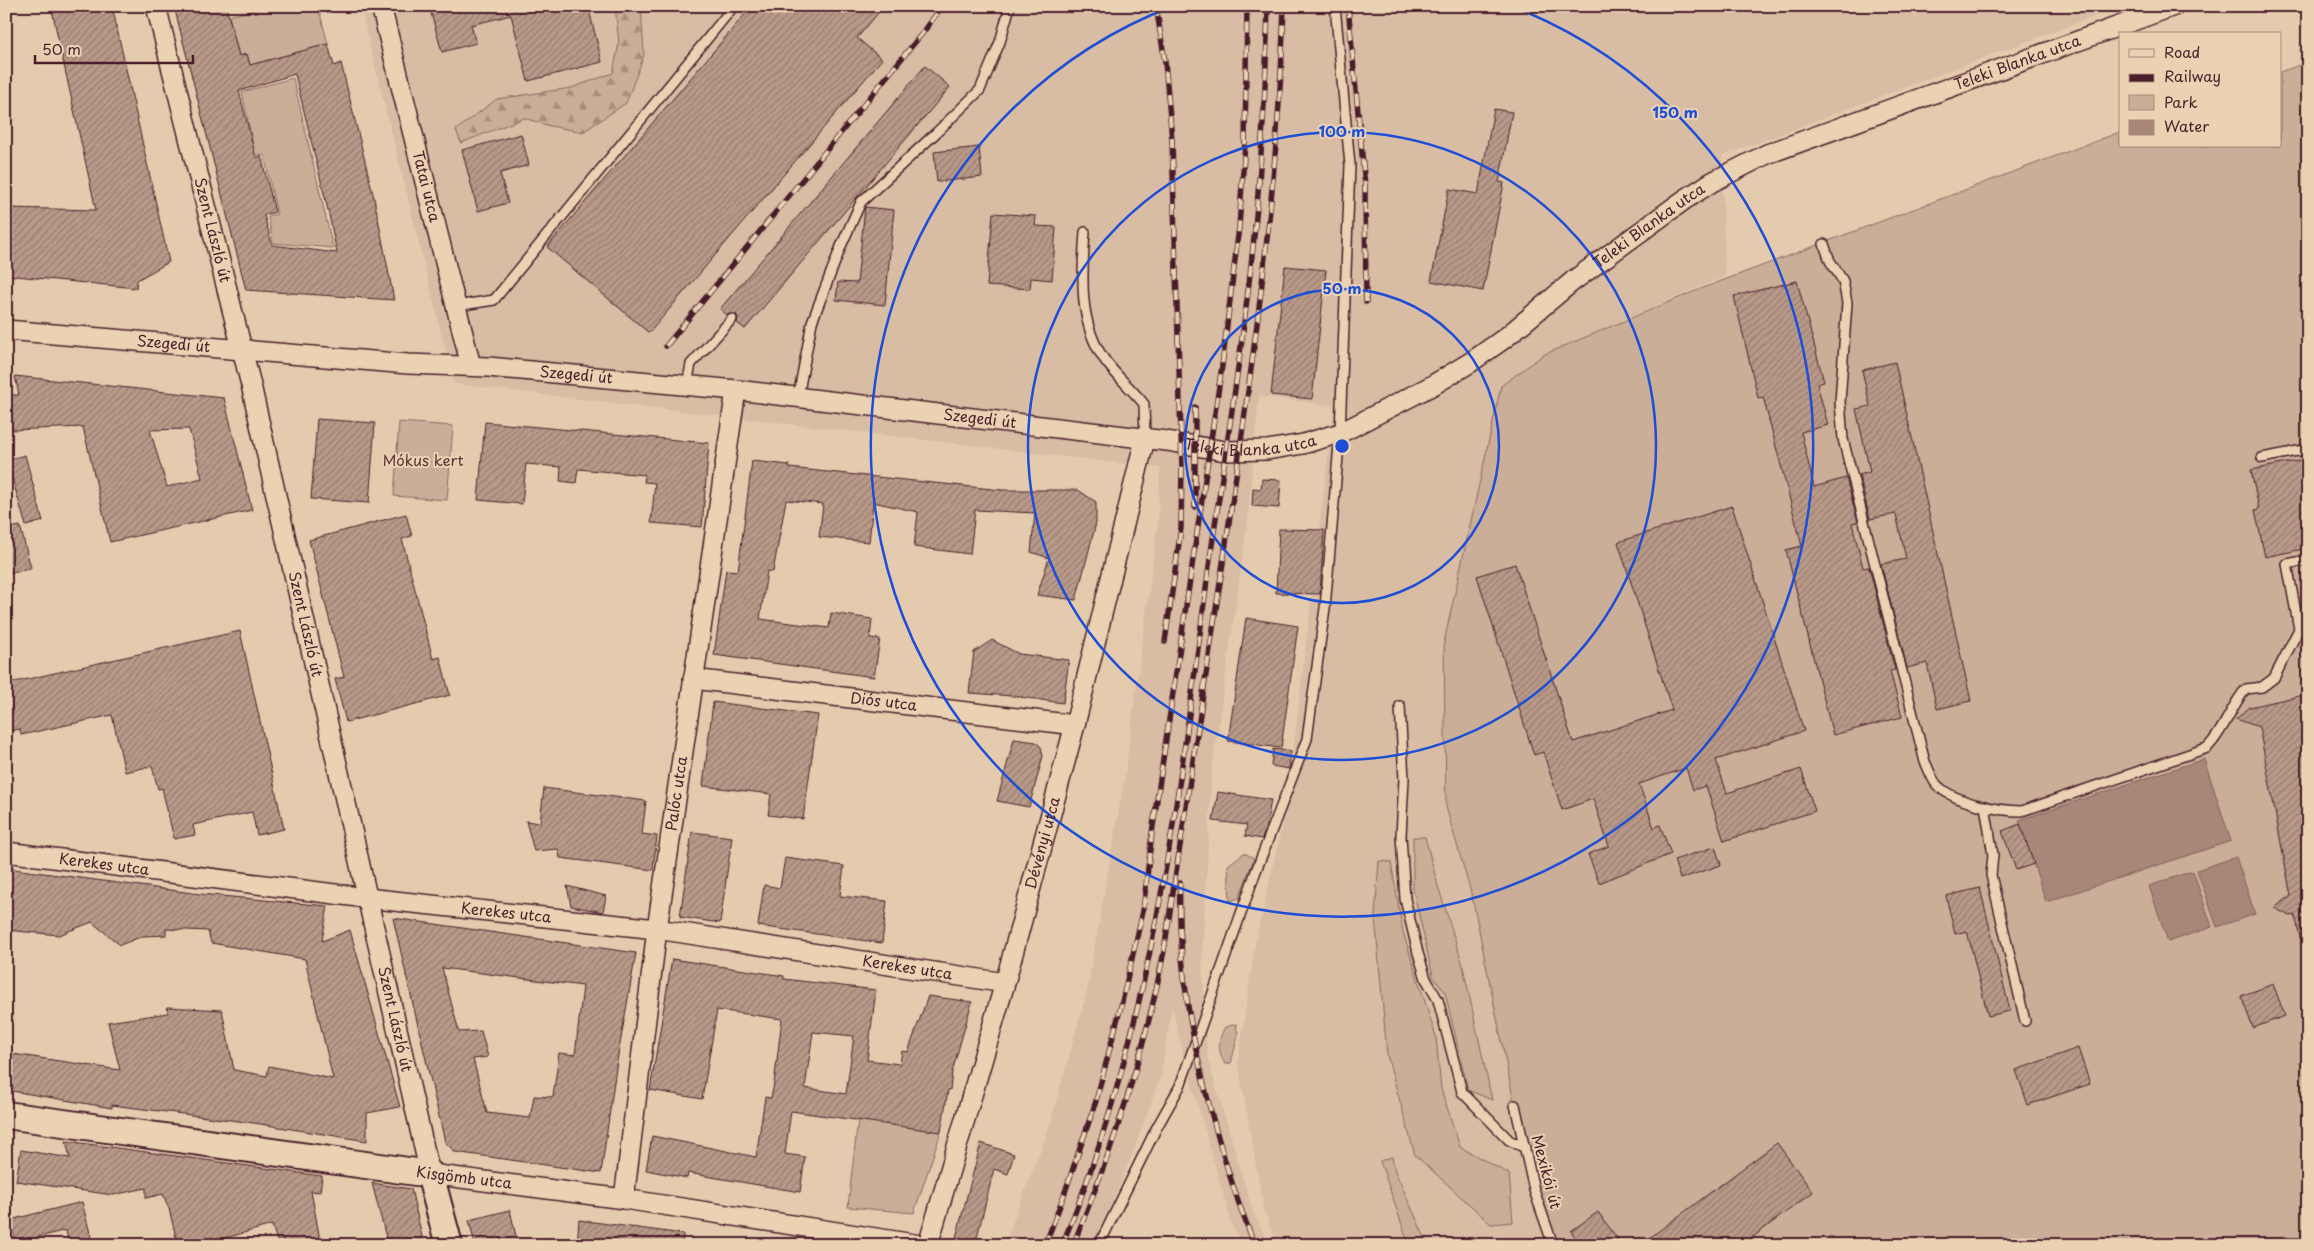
<svg xmlns="http://www.w3.org/2000/svg" width="2314" height="1251" viewBox="0 0 2314 1251" font-family="'Playpen Sans',sans-serif">
	<style>
		.built { fill: #d8bca3 }
		.green { fill: #cbae98; stroke: #8a6662 }
		.forest { fill: url(#forest-firs); stroke: #8a6662 }
		.water { fill: #a88779; stroke: #825d5a }
		.building { fill: url(#building-hatch); stroke: #4a1f2b; fill-rule: evenodd }
		.lines { fill: none; stroke-linecap: round; stroke-linejoin: round }
		.lane-casing { stroke: #4a1f2b; stroke-width: 12 }
		.street-casing { stroke: #4a1f2b; stroke-width: 22 }
		.secondary-casing { stroke: #4a1f2b; stroke-width: 30 }
		.lane { stroke: #ebd2b3; stroke-width: 9 }
		.street { stroke: #ebd2b3; stroke-width: 19 }
		.secondary { stroke: #ebd2b3; stroke-width: 26 }
		.rail-casing { stroke: #4a1f2b; stroke-width: 5.5 }
		.rail { stroke: #ebd2b3; stroke-width: 4; stroke-dasharray: 11; stroke-linecap: butt }
		.ring { fill: none; stroke: #1d4ed8; stroke-width: 2.5 }
		.labels { text-anchor: middle; stroke-width: 4; stroke-linejoin: round; paint-order: stroke }
		.street-label { font-size: 15px; fill: #4a1f2b; stroke: #ebd2b3 }
		.park-label { font-size: 15px; fill: #5d343b; stroke: #ebd2b3 }
		.centre { fill: #1d4ed8; stroke: #ebd2b3; stroke-width: 2.5 }
		.ring-label { font-size: 15px; text-anchor: middle; font-weight: bold; fill: #1d4ed8; stroke: #ebd2b3; stroke-width: 4; stroke-linejoin: round; paint-order: stroke }
	</style>
	<defs>
		<pattern id="forest-firs" width="22" height="20" patternUnits="userSpaceOnUse" patternTransform="scale(1.25)"><rect width="22" height="20" fill="#cbae98"/><path d="M5 1l3.5 6h-7zM16 11l3.5 6h-7z" fill="#a78d7c"/></pattern>
		<pattern id="building-hatch" width="6" height="6" patternUnits="userSpaceOnUse" patternTransform="scale(1.25)"><rect width="6" height="6" fill="#b99a89"/><path d="M-1 1l2-2M0 6l6-6M5 7l2-2" fill="none" stroke="#987d70"/></pattern>
	</defs>
	<rect width="100%" height="100%" fill="#e5cbae"/>
	<filter id="ink" filterUnits="userSpaceOnUse"><feTurbulence type="fractalNoise" baseFrequency=".02" numOctaves="2"/><feDisplacementMap in="SourceGraphic" scale="10" xChannelSelector="R" yChannelSelector="G"/><feConvolveMatrix kernelMatrix="1 2 1 2 8 2 1 2 1" color-interpolation-filters="sRGB"/></filter>
	<g filter="url(#ink)">
		<polygon class="built" points="360,6 2122,6 1722,156 1725,276 1543,355 1501,386 1446,807 1472,896 1513,1097 1537,1193 1558,1245 1278,1245 1264,1211 1238,1062 1255,944 1287,804 1334,406 1259,396 1247,526 1212,770 1202,958 1207,1056 1254,1215 1270,1245 1242,1245 1232,1225 1185,1061 1172,1006 1161,1075 1133,1152 1095,1245 1004,1245 1050,1125 1087,991 1125,775 1158,522 1160,468 454,384"/>
		<g class="green">
			<polygon points="270,6 318,6 328,44 250,65 247,54 239,56 229,16"/>
			<polygon points="2308,62 2308,1245 1558,1245 1537,1193 1513,1097 1472,896 1446,807 1444,642 1501,386 1543,355 1700,289 2120,132 2120,146 2280,146 2280,72"/>
			<polygon points="293,78 333,248 273,243 268,216 277,214 264,155 255,155 242,92"/>
			<polygon points="399,422 453,426 447,500 394,496"/>
			<polygon points="1413,837 1425,837 1438,886 1462,962 1492,1100 1468,1090 1445,992 1433,976 1413,889"/>
			<polygon points="1244,853 1254,858 1239,898 1230,901 1228,865"/>
			<polygon points="1379,861 1391,862 1403,932 1436,1037 1441,1089 1460,1147 1509,1174 1513,1222 1491,1224 1415,1155 1387,1055 1375,916"/>
			<path d="M1236,1024L1238,1035L1231,1063L1225,1064C1217,1050 1218,1040 1225,1027Z"/>
			<polygon points="858,1119 941,1132 914,1213 848,1207"/>
			<polygon points="1392,1157 1395,1171 1428,1245 1409,1245 1380,1161"/>
		</g>
		<polygon class="forest" points="615,6 641,6 644,55 626,103 583,132 550,126 524,118 461,143 456,130 497,99 571,88 613,73 619,43"/>
		<g class="water">
			<polygon points="2204,759 2231,841 2046,902 2019,820"/>
			<polygon points="2236,857 2255,914 2217,927 2197,870"/>
			<polygon points="2193,871 2212,927 2168,942 2149,886"/>
		</g>
		<g class="building">
			<polygon points="51,6 112,6 169,262 137,280 136,288 6,275 6,208 96,210"/>
			<path d="M174,6H226L239,56L247,54L250,65L328,44L334,66L341,63L374,198L394,300L246,290ZM295,74L328,210L337,253L272,245L264,215L275,212L261,156L256,158L239,91Z"/>
			<polygon points="429,6 588,6 602,62 528,81 511,15 471,25 476,43 442,52"/>
			<polygon points="752,6 884,6 857,38 882,59 649,333 547,247"/>
			<polygon points="925,66 950,87 745,329 737,323 738,318 736,314 727,315 720,309"/>
			<polygon points="1494,109 1512,112 1499,182 1504,183 1483,291 1431,281 1449,189 1478,194"/>
			<polygon points="521,134 529,165 500,173 508,203 478,211 462,150"/>
			<polygon points="979,147 982,177 937,182 934,152"/>
			<polygon points="865,207 894,210 885,305 836,300 838,282 857,283"/>
			<polygon points="993,213 1036,216 1035,226 1056,227 1052,280 1031,278 1030,289 987,286"/>
			<polygon points="1285,266 1326,270 1312,399 1271,395"/>
			<polygon points="1797,281 1824,382 1817,384 1828,425 1801,432 1814,487 1846,478 1858,522 1852,523 1863,568 1869,567 1895,670 1890,671 1902,717 1833,735 1786,550 1802,546 1763,397 1758,398 1734,296"/>
			<polygon points="1895,362 1971,701 1937,709 1927,663 1907,668 1881,564 1906,559 1896,514 1870,519 1859,475 1870,472 1856,409 1870,406 1862,370"/>
			<path d="M15,376L224,398L252,510L110,542L83,427L12,430L6,395H19ZM189,429L202,478L167,487L150,430Z"/>
			<polygon points="317,419 375,423 369,503 311,499"/>
			<polygon points="485,422 709,443 702,527 651,523 655,483 644,482 645,475 578,469 576,483 560,481 561,467 526,464 522,504 478,500"/>
			<polygon points="25,455 43,521 26,526 7,460"/>
			<polygon points="2308,459 2308,548 2265,557 2255,510 2259,509 2251,470"/>
			<polygon points="752,461 789,465 789,468 1002,490 1078,490 1096,502 1096,523 1076,600 1037,595 1049,558 1031,552 1035,513 975,510 970,554 914,547 918,512 873,502 869,542 819,537 823,504 786,500 773,572 767,571 760,619 829,628 831,613 872,619 870,638 880,639 874,677 714,655 726,570 738,571"/>
			<polygon points="1262,479 1281,480 1279,508 1252,506 1253,488 1261,489"/>
			<polygon points="1732,506 1804,731 1716,760 1727,793 1801,769 1815,811 1724,841 1706,786 1693,790 1686,768 1639,784 1654,828 1660,825 1671,854 1599,883 1588,854 1609,846 1593,799 1562,810 1543,752 1534,755 1477,576 1515,564 1573,742 1672,710 1618,542"/>
			<polygon points="406,514 412,536 402,539 433,659 440,657 450,695 346,722 335,679 344,677 309,540"/>
			<polygon points="20,526 31,568 6,574 6,529"/>
			<polygon points="1279,529 1324,530 1320,594 1276,593"/>
			<polygon points="1246,618 1298,626 1281,748 1228,741"/>
			<polygon points="240,631 284,829 257,835 252,812 193,825 195,835 174,839 162,788 158,789 152,766 125,772 112,715 21,735 20,729 6,732 6,684"/>
			<polygon points="992,640 1019,654 1069,660 1063,703 1013,696 969,693 974,652"/>
			<polygon points="2308,694 2308,938 2300,938 2295,915 2290,916 2274,908 2291,896 2259,727 2236,719 2250,707"/>
			<polygon points="713,702 818,715 803,819 768,815 771,794 703,786"/>
			<polygon points="1014,739 1036,742 1041,747 1043,756 1029,807 997,801"/>
			<polygon points="1273,749 1291,751 1289,769 1271,766"/>
			<polygon points="544,788 646,801 642,834 657,836 653,870 560,858 558,849 534,851 526,821 540,823"/>
			<polygon points="1218,792 1271,800 1266,827 1262,839 1245,836 1247,825 1213,821"/>
			<polygon points="2020,824 2034,864 2016,870 2002,831"/>
			<polygon points="692,832 732,837 720,923 680,917"/>
			<polygon points="1715,847 1721,865 1680,879 1674,860"/>
			<polygon points="785,858 844,866 840,896 887,901 882,943 758,926 764,885 780,888"/>
			<polygon points="6,868 200,894 328,906 322,941 350,930 400,1107 367,1113 367,1141 254,1123 112,1105 112,1108 6,1090 6,1053 120,1070 108,1022 168,1013 167,1007 222,1010 234,1070 267,1076 269,1066 333,1079 305,959 211,943 208,931 166,929 166,935 143,936 120,945 92,922 59,935 6,930"/>
			<polygon points="567,886 606,896 603,912 571,906"/>
			<polygon points="1980,888 2010,1011 1988,1016 1967,931 1955,934 1946,896"/>
			<path d="M393,918L636,953L617,1061L601,1173L455,1152L445,1142ZM442,968L583,986L575,1055L559,1053L553,1097L534,1096L530,1118L487,1113L473,1059L488,1057L481,1031L459,1032Z"/>
			<path d="M672,959L784,976V979L876,990L867,1060L900,1064L902,1051L908,1052L928,996L972,1002L952,1072L950,1090H948L941,1132L791,1111L785,1154L805,1157L800,1192L688,1173L687,1178L646,1170L652,1136L756,1157L765,1097L771,1098L774,1084L782,1019L717,1010L702,1099L650,1090ZM813,1032L854,1036L846,1094L805,1088Z"/>
			<polygon points="2273,984 2285,1016 2253,1028 2241,996"/>
			<polygon points="2078,1048 2090,1084 2028,1105 2016,1070"/>
			<polygon points="66,1141 322,1176 320,1192 311,1191 321,1245 284,1245 283,1239 277,1241 272,1225 218,1240 219,1245 178,1245 169,1209 163,1194 146,1198 146,1188 113,1195 16,1181 21,1150 70,1158"/>
			<polygon points="981,1143 1014,1154 1008,1174 994,1169 975,1245 954,1245"/>
			<polygon points="1777,1143 1813,1192 1742,1245 1640,1245"/>
			<polygon points="372,1183 411,1189 424,1245 388,1245"/>
			<polygon points="82,1202 93,1245 69,1245 66,1230 16,1243 10,1220"/>
			<polygon points="510,1210 518,1245 475,1245 469,1220"/>
			<polygon points="1598,1212 1622,1245 1580,1245 1571,1231"/>
			<polygon points="579,1220 683,1234 682,1245 577,1245"/>
		</g>
		<g class="lines">
			<g class="lane-casing">
				<g id="lane">
					<path d="M1085,232C1082,274 1078,322 1104,359C1115,375 1132,389 1144,404L1145,439"/>
					<path d="M1824,244L1830,261L1843,281L1847,303L1840,402L1843,439L1925,762C1929,769 1932,781 1938,786C1956,803 1999,811 2022,811L2207,748C2225,730 2230,707 2246,689L2262,687L2274,678L2299,629L2287,564L2308,560"/>
					<polyline points="456,306 494,300 734,6"/>
					<polyline points="687,385 691,364 732,319"/>
					<polyline points="798,397 812,322 842,244 861,202 937,132 980,90 1000,42 1010,6"/>
					<polyline points="2262,458 2308,449"/>
					<polyline points="1400,706 1404,779 1401,836 1405,899 1418,953 1426,979 1438,1000 1462,1092 1509,1140 1525,1148"/>
					<polyline points="1985,806 1993,855 1991,875 2025,1021"/>
					<polyline points="1515,1105 1534,1190 1553,1245"/>
					<polyline points="1099,1245 1156,1129 1180,1086 1256,871 1307,739 1325,608 1340,433 1350,165 1335,6"/>
				</g>
			</g>
			<g class="street-casing">
				<g id="street">
					<path id="s1" d="M156,6L251,385L430,1174L624,1199L921,1245"/>
					<path id="s2" d="M381,6L471,366"/>
					<path id="s3" d="M6,330L408,364L488,367L736,390L1167,441L1225,451L1267,450L1303,444L1340,433L1356,425L1433,385L1471,362L1505,338L1573,281L1684,200L1712,182L1767,154L2174,6"/>
					<path id="s4" d="M693,679L1075,725"/>
					<path id="s5" d="M6,852L366,898L657,929L1005,983"/>
					<path id="s6" d="M624,1199L657,929L736,390"/>
					<path id="s7" d="M928,1245L1005,983L1075,725L1145,439"/>
				</g>
			</g>
			<g class="secondary-casing">
				<polyline id="secondary" points="6,1115 430,1174 449,1245"/>
			</g>
			<use href="#lane" class="lane"/>
			<use href="#street" class="street"/>
			<use href="#secondary" class="secondary"/>
			<g class="rail-casing">
				<g id="rail">
					<polyline points="1156,6 1165,62 1172,140 1182,468 1181,528 1165,642"/>
					<polyline points="1348,6 1365,186 1366,302"/>
					<polyline points="666,346 925,30 942,6"/>
					<polyline points="1195,507 1195,407"/>
					<path d="M1180,883C1177,968 1193,1048 1216,1130C1227,1169 1239,1207 1255,1245"/>
					<polyline points="1045,1245 1064,1195 1096,1101 1121,1006 1143,911 1152,833 1222,366 1239,227 1245,143 1247,6"/>
					<path d="M1062,1245C1153,1029 1178,796 1209,566C1225,454 1244,341 1255,227C1262,154 1266,80 1268,6"/>
					<path d="M1073,1245C1113,1149 1145,1053 1164,951C1184,822 1203,692 1223,563C1251,378 1278,193 1284,6"/>
				</g>
			</g>
			<use href="#rail" class="rail"/>
		</g>
	</g>
	<g class="ring">
		<circle cx="1342" cy="446" r="157"/>
		<circle cx="1342" cy="446" r="314"/>
		<path d="M1511 6A471 471 0 1 1 1173 6"/>
	</g>
	<g class="labels">
		<g class="street-label">
			<text dy="5" stroke="none"><textPath href="#s3" startOffset="2121">Teleki Blanka utca</textPath></text>
			<text dy="5" stroke="none"><textPath href="#s2" startOffset="186">Tatai utca</textPath></text>
			<text dy="5" stroke="none"><textPath href="#s3" startOffset="1716">Teleki Blanka utca</textPath></text>
			<text dy="5" stroke="none"><textPath href="#s1" startOffset="231">Szent László út</textPath></text>
			<text dy="5" stroke="none"><textPath href="#s3" startOffset="168">Szegedi út</textPath></text>
			<text dy="5" stroke="none"><textPath href="#s3" startOffset="572">Szegedi út</textPath></text>
			<text dy="5" stroke="none"><textPath href="#s3" startOffset="978">Szegedi út</textPath></text>
			<text dy="5" stroke="none"><textPath href="#s3" startOffset="1251">Teleki Blanka utca</textPath></text>
			<text dy="5" stroke="none"><textPath href="#s1" startOffset="636">Szent László út</textPath></text>
			<text dy="5" stroke="none"><textPath href="#s4" startOffset="192">Diós utca</textPath></text>
			<text dy="5" stroke="none"><textPath href="#s6" startOffset="409">Palóc utca</textPath></text>
			<text dy="5" stroke="none"><textPath href="#s7" startOffset="418">Dévényi utca</textPath></text>
			<text dy="5" stroke="none"><textPath href="#s5" startOffset="99">Kerekes utca</textPath></text>
			<text dy="5" stroke="none"><textPath href="#s5" startOffset="504">Kerekes utca</textPath></text>
			<text dy="5" stroke="none"><textPath href="#s5" startOffset="909">Kerekes utca</textPath></text>
			<text dy="5" stroke="none"><textPath href="#s1" startOffset="1041">Szent László út</textPath></text>
			<text transform="translate(1546 1172) rotate(75)" y="5">Mexikói út</text>
			<text transform="translate(464 1178) rotate(7)" y="5">Kisgömb utca</text>
		</g>
		<g class="park-label">
			<text x="423" y="466">Mókus kert</text>
		</g>
	</g>
	<circle cx="1342" cy="446" r="8" class="centre"/>
	<g class="ring-label">
		<text x="1675" y="118">150 m</text>
		<text x="1342" y="137">100 m</text>
		<text x="1342" y="294">50 m</text>
	</g>
	<rect width="2314" height="1251" fill="none" stroke="#ebd2b3" stroke-width="25"/>
	<rect x="12" y="12" width="2289" height="1226" fill="none" stroke="#4a1f2b" stroke-width="2" filter="url(#ink)"/>
	<rect x="2119" y="32" width="162" height="115" fill="#ebd2b3" stroke="#ab8a7d"/>
	<rect x="2129" y="49" width="25" height="8" fill="#ebd2b3" stroke="#ab8a7d"/>
	<text x="2164" y="58" font-size="15" fill="#4a1f2b">Road</text>
	<rect x="2129" y="74" width="25" height="8" fill="#4a1f2b" stroke="#ab8a7d"/>
	<text x="2164" y="82" font-size="15" fill="#4a1f2b">Railway</text>
	<rect x="2129" y="95" width="25" height="15" fill="#cbae98" stroke="#ab8a7d"/>
	<text x="2164" y="108" font-size="15" fill="#4a1f2b">Park</text>
	<rect x="2129" y="120" width="25" height="15" fill="#a88779" stroke="#ab8a7d"/>
	<text x="2164" y="132" font-size="15" fill="#4a1f2b">Water</text>
	<path d="M35 55v8h158v-8" fill="none" stroke="#4a1f2b" stroke-width="2.5"/>
	<text x="42" y="55" font-size="15" fill="#4a1f2b" stroke="#ebd2b3" stroke-width="4" paint-order="stroke">50 m</text>
</svg>
